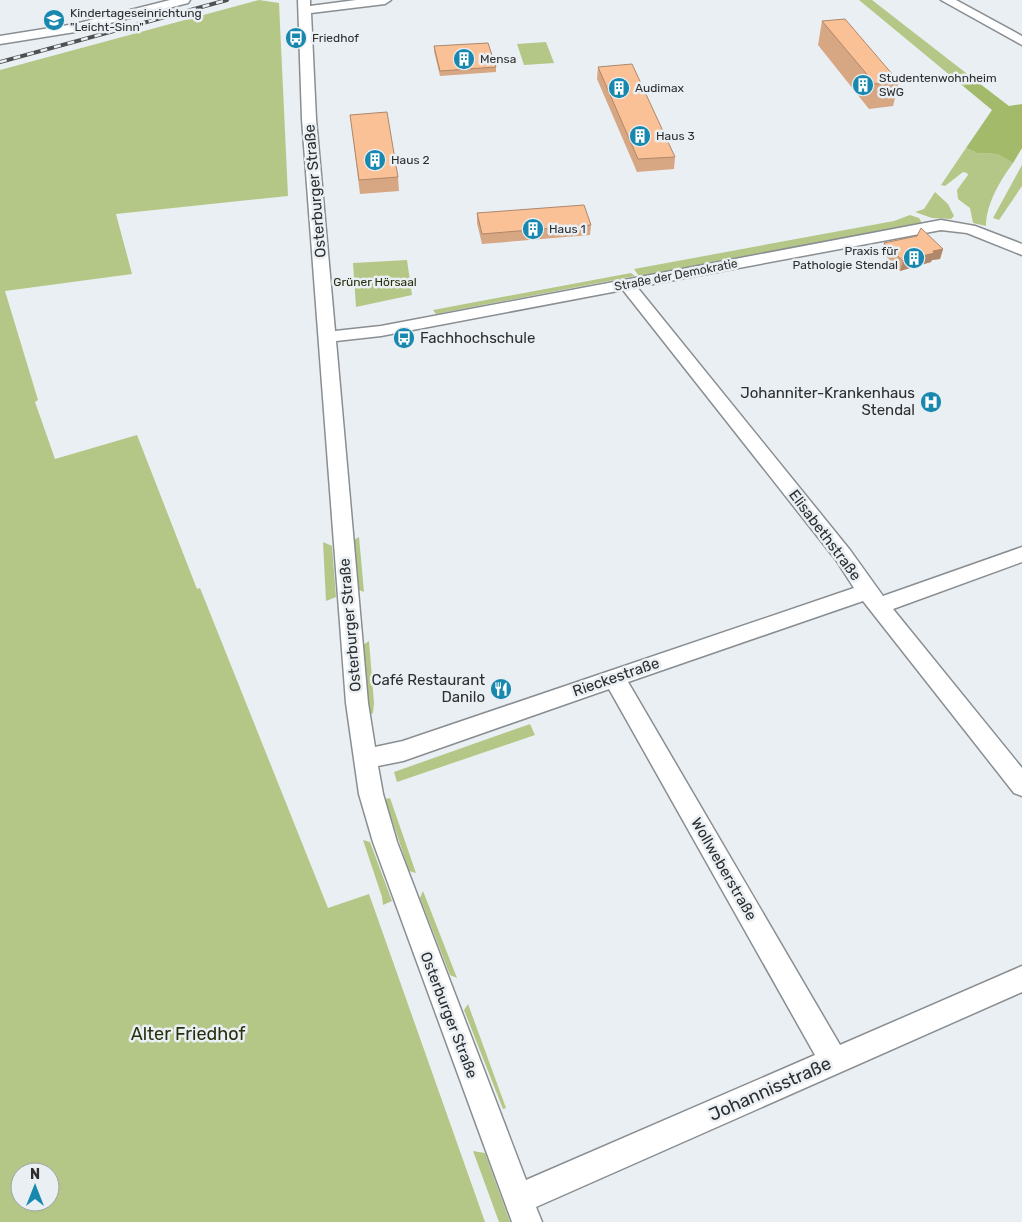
<svg xmlns="http://www.w3.org/2000/svg" width="1022" height="1222" viewBox="0 0 1022 1222" font-family="Rubik,sans-serif">
	<style>
		.green { fill: #b4c786; fill-rule: evenodd }
		.forest { fill: #a4ba6b }
		.lines { fill: none; stroke-linecap: round; stroke-linejoin: round }
		.minor-casing { stroke: #898e92; stroke-width: 3 }
		.minor { fill: #fff; fill-rule: evenodd }
		.rail-casing { stroke: #4e5052; stroke-width: 4 }
		.rail { stroke: #eaeff3; stroke-width: 2.5; stroke-dasharray: 7; stroke-linecap: butt }
		.wall { fill: #d7a682 }
		.shaded-wall { fill: #af876a }
		.building { fill: #fac197; stroke: #af876a }
		.labels { text-anchor: middle; stroke-width: 5; stroke-linejoin: round; paint-order: stroke }
		.far-poi-label { font-size: 12px; fill: #2c2e2f; stroke: #eaeff3; text-anchor: start }
		.far-street-label { font-size: 12px; fill: #2c2e2f; stroke: #eaeff3 }
		.far-park-label { font-size: 12px; fill: #272f0d; stroke: #eaeff3 }
		.street-label { font-size: 15px; fill: #2c2e2f; stroke: #eaeff3 }
		.poi-label { font-size: 15px; fill: #2c2e2f; stroke: #eaeff3; text-anchor: end }
		.near-park-label { font-size: 18px; fill: #272f0d; stroke: #eaeff3 }
		.near-street-label { font-size: 18px; fill: #2c2e2f; stroke: #eaeff3 }
	</style>
	<rect width="100%" height="100%" fill="#eaeff3"/>
	<g class="green">
		<path d="M259,0L279,3L288,196L116,214L132,274L5,291L38,400L35,402L55,459L137,435L197,589L200,588L328,908L369,894L485,1222H0V70ZM20,1172H50V1202H20Z"/>
		<polygon points="859,0 872,0 975,80 963,86"/>
		<polygon points="546,42 554,63 524,65 517,44"/>
		<path d="M966,148L977,153L997,154L1013,163C1000,181 986,204 986,226L973,223L970,208L958,199L957,190L968,175L967,173L963,172L945,186L941,185Z"/>
		<polygon points="1022,165 1022,186 999,220 993,218"/>
		<polygon points="935,192 948,204 954,216 951,219 932,218 915,212 924,209"/>
		<polygon points="910,215 919,218 922,223 639,276 634,269 894,221"/>
		<polygon points="407,260 412,295 356,307 353,263"/>
		<polygon points="631,273 635,276 436,314 433,310"/>
		<polygon points="359,537 364,592 359,590 354,540"/>
		<polygon points="323,542 332,546 336,597 326,601"/>
		<polygon points="369,641 374,703 373,713 370,715 363,645"/>
		<polygon points="530,724 535,735 397,782 394,772"/>
		<polygon points="390,798 416,873 409,871 385,799"/>
		<polygon points="363,840 370,842 392,901 383,905 382,897"/>
		<polygon points="423,891 457,978 450,975 420,898"/>
		<polygon points="468,1004 506,1108 503,1109 464,1010"/>
		<polygon points="473,1151 485,1153 510,1222 499,1222"/>
	</g>
	<polygon class="forest" points="975,80 1009,106 1022,104 1022,148 1013,163 997,154 977,153 966,148 992,110 963,86"/>
	<g class="lines">
		<g class="minor-casing">
			<g id="minor">
				<polygon points="170,0 190,0 188,3 75,32 0,44 0,36 75,24"/>
				<path d="M298,0H310V6L356,0H391L385,4L311,13L316,119L335,331L381,326L941,220L975,226L1022,244V255L967,233L941,230L637,287L850,550L883,596L1022,547V562L893,609L1022,768V796L1014,793L863,601L628,682L840,1045L1022,966V992L536,1207L542,1222H512L373,842L359,794L346,703L302,119ZM623,290L836,560L854,588L403,741L375,747L368,703L336,341L381,336ZM609,689L815,1055L526,1180L397,842L383,794L378,766L403,761Z"/>
				<polygon points="941,0 956,0 1022,36 1022,45"/>
			</g>
		</g>
		<use href="#minor" class="minor"/>
		<g class="rail-casing">
			<polyline id="rail" points="0,62 227,0"/>
		</g>
		<use href="#rail" class="rail"/>
	</g>
	<g class="wall">
		<polygon points="822,21 899,82 893,106 869,109 818,45"/>
		<polygon points="434,46 496,67 496,72 440,76 434,51"/>
		<polygon points="598,67 675,157 674,169 637,172 597,79"/>
		<polygon points="352,129 398,177 399,191 360,194"/>
		<polygon points="477,213 591,225 590,235 482,244 477,223"/>
		<polygon points="884,243 943,249 940,259 932,260 931,262 900,271 882,252"/>
	</g>
	<polygon class="shaded-wall" points="943,249 940,259 932,260 931,262 900,271 903,261 933,251"/>
	<g class="building">
		<polygon points="845,19 899,82 875,84 822,21"/>
		<polygon points="488,43 496,67 440,71 434,46"/>
		<polygon points="632,64 675,157 638,159 598,67"/>
		<polygon points="387,112 398,177 359,180 350,115"/>
		<polygon points="584,205 591,225 482,234 477,213"/>
		<polygon points="921,228 943,249 933,251 934,253 903,261 884,243 917,236"/>
	</g>
	<defs>
		<g id="school-disc" transform="scale(1.125)"><circle r="9.5" fill="#1988ae" stroke="#eaeff3"/><path d="M0-5L7-2L0 1L-7-2ZM-4 1L0 2.5L4 1V4Q0 6-4 4Z" fill="#fff"/></g>
		<g id="bus-disc" transform="scale(1.125)"><circle r="9.5" fill="#1988ae" stroke="#eaeff3"/><path d="M-5-6H5V4H4V6H2V4H-2V6H-4V4H-5ZM-3.5-4V0h7V-4ZM-3.5 1.2v1.5H-2V1.2ZM2 1.2v1.5H3.5V1.2Z" fill="#fff"/></g>
		<g id="building-disc" transform="scale(1.125)"><circle r="9.5" fill="#1988ae" stroke="#eaeff3"/><path d="M-4-6H4V6H1V3H-1V6H-4ZM-2.5-4.3h1.7v1.8h-1.7ZM.8-4.3h1.7v1.8H.8ZM-2.5-1h1.7V.8h-1.7ZM.8-1h1.7V.8H.8Z" fill="#fff"/></g>
		<g id="hospital-disc" transform="scale(1.125)"><circle r="9.5" fill="#1988ae" stroke="#eaeff3"/><path d="M-5-5h3v3.5h4V-5h3V5h-3V1.5h-4V5h-3Z" fill="#fff"/></g>
		<g id="restaurant-disc" transform="scale(1.125)"><circle r="9.5" fill="#1988ae" stroke="#eaeff3"/><path d="M-5-6h1v4h1v-4h1v4h1v-4h1v5L-1.5 .5V6h-2V.5L-5-1ZM5-6V6H3V1.5H1.5Q1.5-4 5-6Z" fill="#fff"/></g>
	</defs>
	<g fill-rule="evenodd">
		<use href="#school-disc" x="54" y="20"/>
		<use href="#bus-disc" x="296" y="38"/>
		<use href="#building-disc" x="464" y="59"/>
		<use href="#building-disc" x="863" y="85"/>
		<use href="#building-disc" x="619" y="88"/>
		<use href="#building-disc" x="640" y="136"/>
		<use href="#building-disc" x="375" y="160"/>
		<use href="#building-disc" x="533" y="229"/>
		<use href="#building-disc" x="914" y="258"/>
		<use href="#bus-disc" x="404" y="338"/>
		<use href="#hospital-disc" x="931" y="402"/>
		<use href="#restaurant-disc" x="501" y="689"/>
	</g>
	<g class="labels">
		<g class="far-poi-label">
			<text x="70" y="17">Kindertageseinrichtung<tspan x="70" dy="14">"Leicht-Sinn"</tspan></text>
			<text x="312" y="42">Friedhof</text>
			<text x="480" y="63">Mensa</text>
			<text x="879" y="82">Studentenwohnheim<tspan x="879" dy="14">SWG</tspan></text>
			<text x="635" y="92">Audimax</text>
			<text x="656" y="140">Haus 3</text>
			<text x="391" y="164">Haus 2</text>
			<text x="549" y="233">Haus 1</text>
			<text x="898" y="255" text-anchor="end">Praxis für<tspan x="898" dy="14">Pathologie Stendal</tspan></text>
		</g>
		<g class="far-street-label">
			<text transform="translate(676 275) rotate(-11)" y="4">Straße der Demokratie</text>
		</g>
		<g class="far-park-label">
			<text x="375" y="286">Grüner Hörsaal</text>
		</g>
		<g class="street-label">
			<text transform="translate(315 191) rotate(-95)" y="5">Osterburger Straße</text>
			<text transform="translate(825 535) rotate(53)" y="5">Elisabethstraße</text>
			<text transform="translate(350 625) rotate(-95)" y="5">Osterburger Straße</text>
			<text transform="translate(616 677) rotate(-19)" y="5">Rieckestraße</text>
			<text transform="translate(724 869) rotate(60)" y="5">Wollweberstraße</text>
			<text transform="translate(449 1015) rotate(69)" y="5">Osterburger Straße</text>
		</g>
		<g class="poi-label">
			<text x="420" y="343" text-anchor="start">Fachhochschule</text>
			<text x="915" y="398">Johanniter-Krankenhaus<tspan x="915" dy="17">Stendal</tspan></text>
			<text x="485" y="685">Café Restaurant<tspan x="485" dy="17">Danilo</tspan></text>
		</g>
		<g class="near-park-label">
			<text x="188" y="1040">Alter Friedhof</text>
		</g>
		<g class="near-street-label">
			<text transform="translate(770 1089) rotate(-24)" y="6">Johannisstraße</text>
		</g>
	</g>
	<g transform="translate(35 1187)"><circle r="24" fill="#eaeff3" stroke="#9ea2a5"/>
	<path d="M0-4L9 19L0 12L-9 19Z" fill="#1988ae"/>
	<text y="-8" font-size="14" font-weight="bold" text-anchor="middle" fill="#2c2e2f">N</text>
	</g>
</svg>
